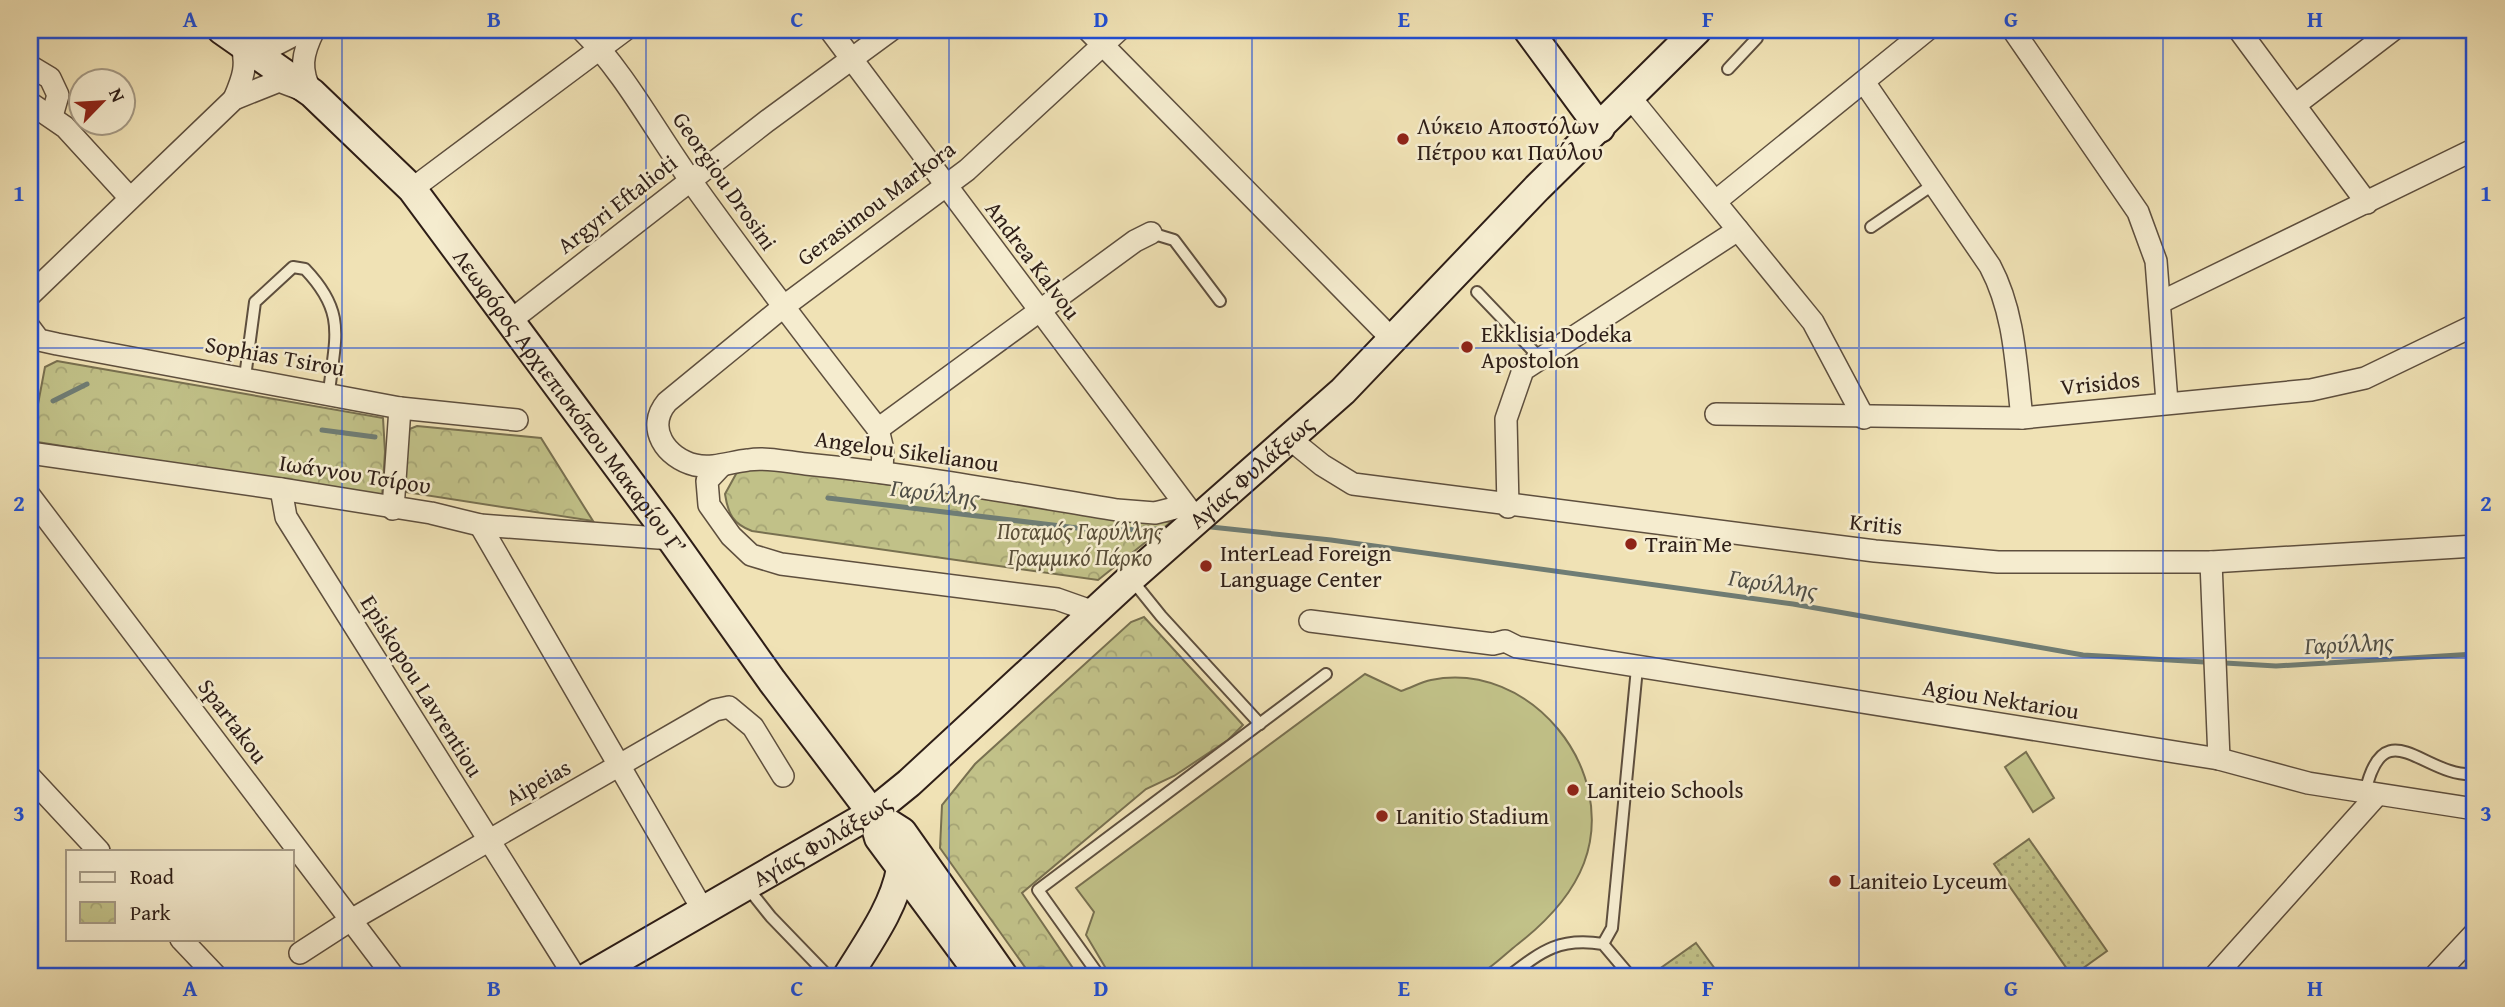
<svg xmlns="http://www.w3.org/2000/svg" width="2505" height="1007" viewBox="0 0 2505 1007" font-family="'Gentium Book Plus',serif">
	<style>
		.grass { fill: url(#grass-dots); stroke: #787050; stroke-width: 2 }
		.park { fill: url(#park-crowns); stroke: #787050; stroke-width: 2 }
		.pitch { fill: #c1c188; stroke: #787050; stroke-width: 2 }
		.lines { fill: none; stroke-linecap: round; stroke-linejoin: round }
		.stream { stroke: #6f7d75; stroke-width: 5 }
		.lane-casing { stroke: #5e4f3e; stroke-width: 14 }
		.street-casing { stroke: #5e4f3e; stroke-width: 24 }
		.secondary-casing { stroke: #2e1e17; stroke-width: 32 }
		.lane { stroke: #f5eccf; stroke-width: 10 }
		.street { stroke: #f5eccf; stroke-width: 21 }
		.secondary { stroke: #f5eccf; stroke-width: 28 }
		.grid { fill: none; stroke: #1d4ed8; stroke-width: 2; stroke-opacity: 0.55 }
		.poi-dot { fill: #8f2418; stroke: #f5eccf; stroke-width: 2.5 }
		.labels { text-anchor: middle; stroke-width: 5; stroke-linejoin: round; paint-order: stroke }
		.poi-label { font-size: 23px; fill: #2e1e17; stroke: #f5eccf; text-anchor: start }
		.street-label { font-size: 23px; fill: #2e1e17; stroke: #f5eccf }
		.park-label { font-size: 23px; font-style: italic; fill: #5a4f39; stroke: #f5eccf }
		.water-label { font-size: 24px; font-style: italic; fill: #4f4e46; stroke: #f5eccf }
		.neatline { fill: none; stroke: #1d4ed8; stroke-width: 2.5 }
		.grid-label { font-size: 23px; text-anchor: middle; font-weight: bold; fill: #1d4ed8 }
	</style>
	<defs>
		<pattern id="grass-dots" width="8" height="8" patternUnits="userSpaceOnUse" patternTransform="scale(1.75)"><rect width="8" height="8" fill="#c1c188"/><path d="M2 2h.1M6 6h.1" fill="none" stroke="#a6a575" stroke-width="1.8" stroke-linecap="round"/></pattern>
		<pattern id="park-crowns" width="20" height="18" patternUnits="userSpaceOnUse" patternTransform="scale(1.75)"><rect width="20" height="18" fill="#c1c188"/><path d="M2 6a3 3 0 1 1 6 0M12 15a3 3 0 1 1 6 0" fill="none" stroke="#a6a575"/></pattern>
	</defs>
	<rect width="100%" height="100%" fill="#f0e2b5"/>
	<filter id="stains"><feTurbulence type="fractalNoise" baseFrequency=".00286" numOctaves="4"/><feColorMatrix values="0 0 0 0 .2 0 0 0 0 .09 0 0 0 0 .02 0 0 0 .5 -.17"/></filter>
	<radialGradient id="worn" r=".72"><stop offset=".6" stop-color="#630" stop-opacity="0"/><stop offset="1" stop-color="#630" stop-opacity=".3"/></radialGradient>
	<g class="grass">
		<polygon points="2029,839 2107,951 2072,976 1994,864"/>
		<polygon points="1696,943 1721,977 1648,977"/>
	</g>
	<g class="park">
		<polygon points="57,361 383,418 385,452 382,497 31,441 45,367"/>
		<polygon points="417,426 541,438 593,521 399,491 407,430"/>
		<path d="M749,466L1171,522L1098,580L752,531C733,524 728,514 725,494L736,474Z"/>
		<polygon points="1144,617 1243,725 1228,740 1174,776 1146,789 1022,893 1079,977 1032,977 940,848 942,805 975,764 1131,622"/>
	</g>
	<g class="pitch">
		<path d="M1365,674L1401,691C1411,688 1421,682 1431,680C1530,660 1619,769 1584,863C1571,897 1545,923 1518,944C1505,954 1490,970 1476,976C1465,981 1412,977 1397,977C1301,977 1206,977 1111,977L1086,935L1094,912L1076,888Z"/>
		<polygon points="2026,752 2054,798 2033,812 2005,767"/>
	</g>
	<g class="lines">
		<g class="stream">
			<polyline points="53,401 87,384"/>
			<polyline points="322,430 375,437"/>
			<polyline points="828,498 1094,530 1164,529"/>
			<polyline points="1211,527 1331,540 1793,604 2083,655 2204,662"/>
			<polyline points="2225,663 2276,666 2475,654"/>
		</g>
		<g class="lane-casing">
			<g id="lane">
				<polyline points="1728,69 1757,38 1758,30"/>
				<polyline points="1871,227 1934,184"/>
				<polyline points="1151,233 1174,240 1220,301"/>
				<polyline points="1477,292 1540,358"/>
				<path d="M245,377L255,302L293,267L305,269C347,313 335,337 329,392"/>
				<polyline points="1132,580 1161,616 1260,724"/>
				<path d="M2365,793C2384,707 2425,779 2475,774"/>
				<polyline points="747,887 771,917 829,977"/>
				<polyline points="1603,944 1612,928 1637,668"/>
				<polyline points="1100,977 1038,890 1326,674"/>
				<path d="M1508,977C1542,951 1559,937 1603,944L1631,977"/>
			</g>
		</g>
		<g class="street-casing">
			<g id="street">
				<path d="M582,30C625,73 655,131 691,181C751,265 814,347 878,429L883,450L882,471"/>
				<polyline points="830,30 1193,515"/>
				<polyline points="1088,30 1393,340"/>
				<path d="M1119,30L967,170L783,307L667,402C645,428 666,458 695,465C713,469 730,462 748,460C767,457 787,462 806,464C910,474 1013,493 1117,510L1155,513L1183,506"/>
				<polyline points="2013,30 2138,212 2156,261 2167,402"/>
				<polyline points="2239,30 2367,203"/>
				<polyline points="30,66 50,78 58,95 52,116"/>
				<path d="M1864,82L1990,266C2015,313 2016,366 2022,418"/>
				<path d="M312,93C299,70 302,54 314,30"/>
				<polyline points="1629,96 1813,322 1864,418"/>
				<path d="M234,99C243,78 248,65 241,42L275,45L304,30"/>
				<polyline points="30,103 65,127 130,198"/>
				<polyline points="2295,105 2393,30"/>
				<polyline points="412,189 625,30"/>
				<polyline points="1716,201 1927,30"/>
				<polyline points="30,295 234,99 279,81 300,89"/>
				<polyline points="2161,302 2475,149"/>
				<polyline points="510,321 767,121 891,30"/>
				<polyline points="30,328 39,340 57,344 400,408 517,420"/>
				<polyline points="1716,414 2022,418 2311,390 2365,378 2475,325"/>
				<polyline points="878,429 1135,241 1151,233"/>
				<polyline points="1290,439 1322,465 1353,484 1875,551 1998,562 2211,562 2475,546"/>
				<polyline points="30,453 281,489 431,513 480,525 672,539"/>
				<polyline points="722,465 707,481 709,505 731,536 751,555 781,564 1057,599 1094,612"/>
				<polyline points="281,489 286,517 575,977"/>
				<polyline points="30,496 394,977"/>
				<polyline points="1508,507 1506,419 1523,370 1738,230"/>
				<polyline points="393,509 400,408"/>
				<polyline points="480,525 704,912"/>
				<polyline points="2211,562 2219,759"/>
				<polyline points="1310,621 1493,644 1505,641 1517,647 2219,759 2308,783 2475,809"/>
				<polyline points="30,777 99,851"/>
				<polyline points="181,939 217,977"/>
				<polyline points="300,953 351,920 715,710 729,707 753,727 783,776"/>
				<polyline points="2214,977 2377,795"/>
				<polyline points="2434,977 2475,933"/>
			</g>
		</g>
		<g class="secondary-casing">
			<g id="secondary">
				<path id="s1" d="M222,30L312,93L412,189L662,526L772,681L872,813L879,838L982,977"/>
				<polyline points="1528,30 1600,128"/>
				<polyline points="872,813 902,832 1004,977"/>
				<path id="s2" d="M588,977L872,813L909,783L1131,578L1343,391L1537,188L1697,30"/>
				<path d="M847,977C867,944 894,908 901,869"/>
			</g>
		</g>
		<use href="#lane" class="lane"/>
		<use href="#street" class="street"/>
		<use href="#secondary" class="secondary"/>
	</g>
	<path class="grid" d="M342,30V977M646,30V977M949,30V977M1252,30V977M1556,30V977M1859,30V977M2163,30V977M30,348H2475M30,658H2475"/>
	<g class="poi-dot">
		<circle cx="1403" cy="139" r="7"/>
		<circle cx="1467" cy="347" r="7"/>
		<circle cx="1631" cy="544" r="7"/>
		<circle cx="1206" cy="566" r="7"/>
		<circle cx="1573" cy="790" r="7"/>
		<circle cx="1382" cy="816" r="7"/>
		<circle cx="1835" cy="881" r="7"/>
	</g>
	<g class="labels">
		<g class="poi-label">
			<text x="1417" y="134">Λύκειο Αποστόλων<tspan x="1417" dy="26">Πέτρου και Παύλου</tspan></text>
			<text x="1481" y="342">Ekklisia Dodeka<tspan x="1481" dy="26">Apostolon</tspan></text>
			<text x="1645" y="552">Train Me</text>
			<text x="1220" y="561">InterLead Foreign<tspan x="1220" dy="26">Language Center</tspan></text>
			<text x="1587" y="798">Laniteio Schools</text>
			<text x="1396" y="824">Lanitio Stadium</text>
			<text x="1849" y="889">Laniteio Lyceum</text>
		</g>
		<g class="street-label">
			<text transform="translate(725 181) rotate(55)" y="8">Georgiou Drosini</text>
			<text transform="translate(876 203) rotate(-37)" y="8">Gerasimou Markora</text>
			<text transform="translate(617 204) rotate(-38)" y="8">Argyri Eftalioti</text>
			<text transform="translate(1033 260) rotate(53)" y="8">Andrea Kalvou</text>
			<text transform="translate(275 356) rotate(10)" y="8">Sophias Tsirou</text>
			<text transform="translate(2100 383) rotate(-6)" y="8">Vrisidos</text>
			<text dy="8" stroke="none"><textPath href="#s1" startOffset="513">Λεωφόρος Αρχιεπισκόπου Μακαρίου Γ’</textPath></text>
			<text transform="translate(907 451) rotate(8)" y="8">Angelou Sikelianou</text>
			<text dy="8" stroke="none"><textPath href="#s2" startOffset="838">Αγίας Φυλάξεως</textPath></text>
			<text transform="translate(355 474) rotate(9)" y="8">Ιωάννου Τσίρου</text>
			<text transform="translate(1876 524) rotate(6)" y="8">Kritis</text>
			<text transform="translate(422 686) rotate(58)" y="8">Episkopou Lavrentiou</text>
			<text transform="translate(2001 699) rotate(9)" y="8">Agiou Nektariou</text>
			<text transform="translate(233 721) rotate(53)" y="8">Spartakou</text>
			<text transform="translate(538 782) rotate(-29)" y="8">Aipeias</text>
			<text dy="8" stroke="none"><textPath href="#s2" startOffset="271">Αγίας Φυλάξεως</textPath></text>
		</g>
		<g class="park-label">
			<text x="1080" y="539">Ποταμός Γαρύλλης<tspan x="1080" dy="26">Γραμμικό Πάρκο</tspan></text>
		</g>
		<g class="water-label">
			<text transform="translate(935 493) rotate(7)" y="8">Γαρύλλης</text>
			<text transform="translate(1773 584) rotate(9)" y="8">Γαρύλλης</text>
			<text transform="translate(2349 644) rotate(-3)" y="8">Γαρύλλης</text>
		</g>
	</g>
	<rect width="2505" height="1007" fill="none" stroke="#f0e2b5" stroke-width="77"/>
	<rect x="66" y="850" width="228" height="91" fill="#f5eccf" stroke="#a59a85" stroke-width="2"/>
	<rect x="80" y="872" width="35" height="10" fill="#f5eccf" stroke="#a59a85" stroke-width="2"/>
	<text x="130" y="884" font-size="21" fill="#2e1e17">Road</text>
	<rect x="80" y="902" width="35" height="21" fill="url(#park-crowns)" stroke="#a59a85" stroke-width="2"/>
	<text x="130" y="920" font-size="21" fill="#2e1e17">Park</text>
	<g transform="translate(102 102) rotate(65)"><circle r="33" fill="#f5eccf" stroke="#a59a85" stroke-width="2"/>
	<path d="M0-5L12 26L0 18L-12 26Z" fill="#8f2418"/>
	<text y="-10" font-size="19" font-weight="bold" text-anchor="middle" fill="#2e1e17">N</text>
	</g>
	<rect x="38" y="38" width="2428" height="930" class="neatline"/>
	<g class="grid-label">
		<text x="190" y="27">A</text>
		<text x="494" y="27">B</text>
		<text x="797" y="27">C</text>
		<text x="1101" y="27">D</text>
		<text x="1404" y="27">E</text>
		<text x="1708" y="27">F</text>
		<text x="2011" y="27">G</text>
		<text x="2315" y="27">H</text>
		<text x="19" y="201">1</text>
		<text x="2486" y="201">1</text>
		<text x="19" y="511">2</text>
		<text x="2486" y="511">2</text>
		<text x="19" y="821">3</text>
		<text x="2486" y="821">3</text>
		<text x="190" y="996">A</text>
		<text x="494" y="996">B</text>
		<text x="797" y="996">C</text>
		<text x="1101" y="996">D</text>
		<text x="1404" y="996">E</text>
		<text x="1708" y="996">F</text>
		<text x="2011" y="996">G</text>
		<text x="2315" y="996">H</text>
	</g>
	<rect width="100%" height="100%" filter="url(#stains)"/>
	<rect width="100%" height="100%" fill="url(#worn)"/>
</svg>
